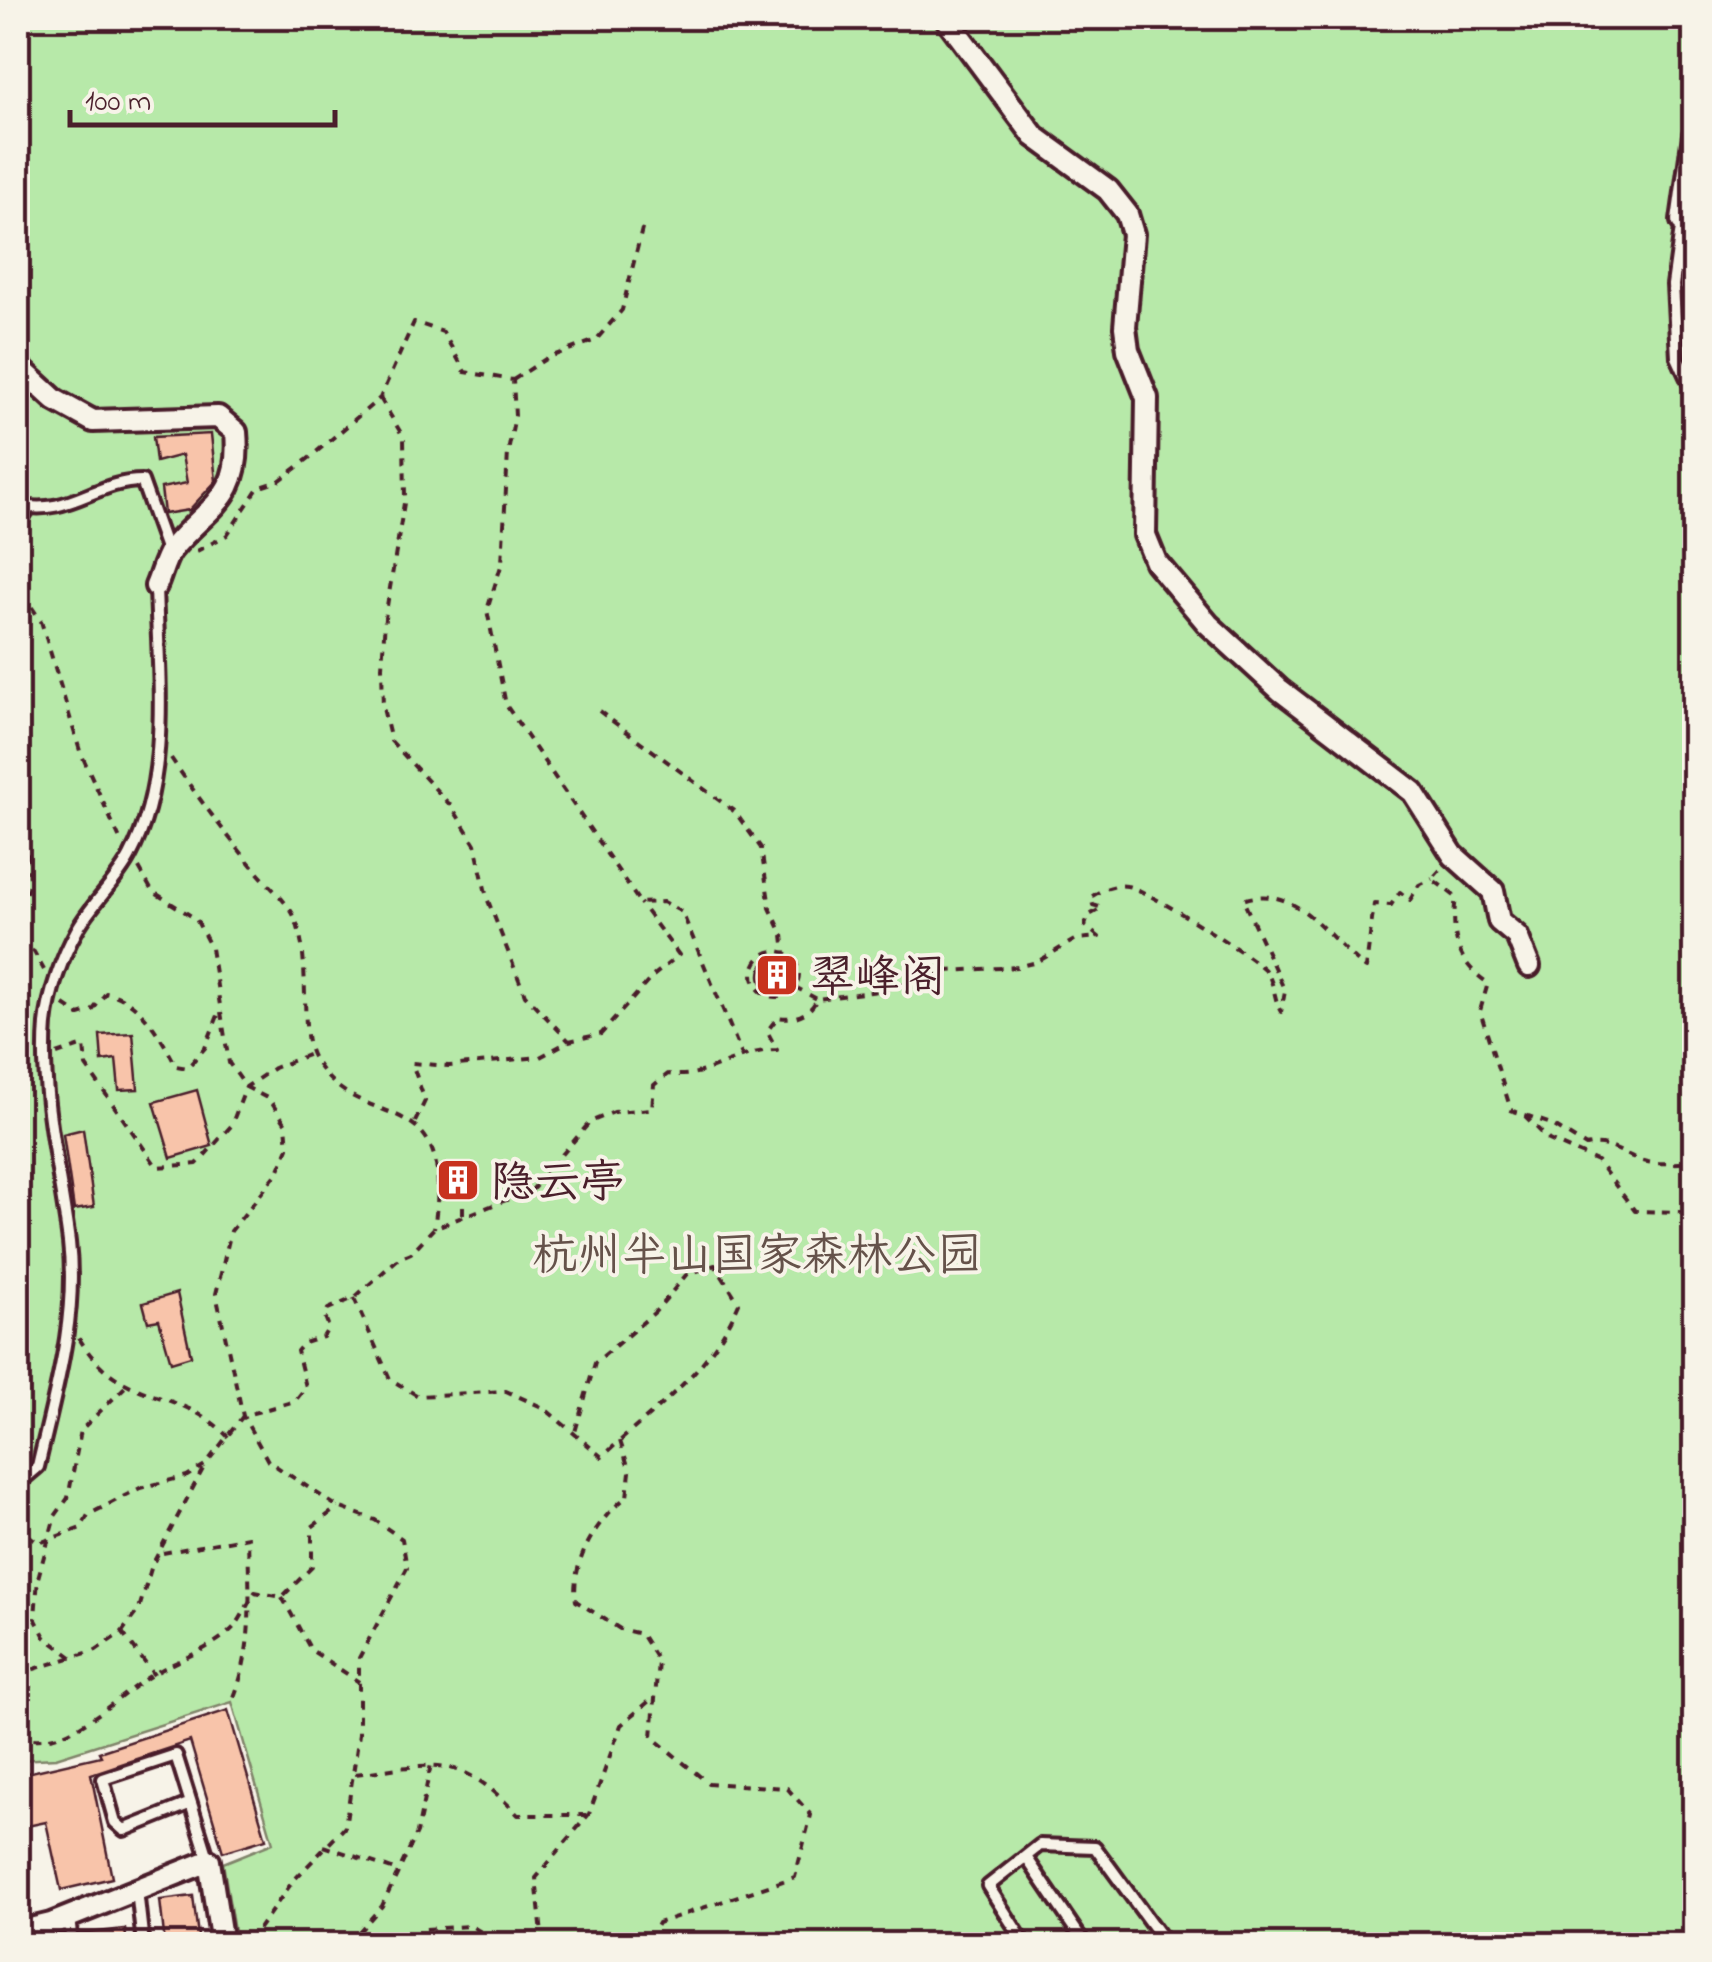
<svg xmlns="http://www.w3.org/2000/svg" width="1712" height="1962" viewBox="0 0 1712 1962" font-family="'Indie Flower','LXGW WenKai TC',sans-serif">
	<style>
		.green { fill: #b7e9a9; stroke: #80846a; stroke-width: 2.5 }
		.building { fill: #f8c4aa; stroke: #4a1f2b; stroke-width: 2.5 }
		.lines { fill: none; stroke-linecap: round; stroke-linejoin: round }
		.lane-casing { stroke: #4a1f2b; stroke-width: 18 }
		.street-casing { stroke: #4a1f2b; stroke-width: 28 }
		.path { stroke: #4a1f2b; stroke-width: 4; stroke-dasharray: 8 8; stroke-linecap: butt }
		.lane { stroke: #f7f3e8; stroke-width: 10 }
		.street { stroke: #f7f3e8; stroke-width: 20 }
		.labels { text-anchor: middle; stroke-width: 8; stroke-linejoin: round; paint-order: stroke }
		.poi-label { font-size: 45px; fill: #4a1f2b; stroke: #f7f3e8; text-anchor: start }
		.park-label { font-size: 45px; fill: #65524a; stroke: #f7f3e8 }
	</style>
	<rect width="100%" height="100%" fill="#f7f3e8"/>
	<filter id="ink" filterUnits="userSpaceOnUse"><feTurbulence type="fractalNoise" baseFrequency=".01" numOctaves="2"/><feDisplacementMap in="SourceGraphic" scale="20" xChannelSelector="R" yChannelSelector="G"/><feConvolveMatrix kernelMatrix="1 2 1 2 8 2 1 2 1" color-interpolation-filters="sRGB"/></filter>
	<g filter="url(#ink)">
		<polygon class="green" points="18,18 1694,18 1694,1944 236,1944 223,1863 273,1843 232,1702 56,1758 18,1760"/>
		<g class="building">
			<polygon points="211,434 216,481 189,510 164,514 161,488 187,483 182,455 156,462 153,437"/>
			<circle cx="778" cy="975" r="18"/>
			<polygon points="133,1033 138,1089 119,1090 116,1059 102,1061 100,1035"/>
			<polygon points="197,1090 212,1146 171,1158 154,1102"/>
			<polygon points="83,1129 94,1207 74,1210 63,1134"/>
			<polygon points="177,1293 191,1356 171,1362 159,1320 148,1322 143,1303"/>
			<polygon points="228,1710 266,1839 223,1852 190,1741 91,1774 112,1878 61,1890 46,1822 18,1828 18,1775 101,1756 99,1752"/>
			<polygon points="193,1896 199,1944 165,1944 160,1900"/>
			<polygon points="125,1929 127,1944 81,1944 80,1934"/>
		</g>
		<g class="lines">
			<g class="lane-casing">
				<g id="lane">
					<polyline points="1694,218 1682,221 1673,285 1677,357 1694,394"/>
					<path d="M18,505C69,517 95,481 142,481L168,554"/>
					<polyline points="18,525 29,508"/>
					<path d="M18,1484L38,1467C55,1393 78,1318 69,1242C60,1170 40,1097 46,1024C49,993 62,957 77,930C91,904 116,883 130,856C172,777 158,673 156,586"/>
					<polyline points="191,1803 124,1830 115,1822 103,1779 176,1755 209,1861"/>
					<polyline points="1026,1857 1085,1944"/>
					<polyline points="137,1890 143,1944"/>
					<polyline points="69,1918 72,1944"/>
					<polyline points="1025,1944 988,1886 1040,1845 1095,1847 1166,1944"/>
				</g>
			</g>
			<g class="street-casing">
				<g id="street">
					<polyline points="946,18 1034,136 1108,190 1127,214 1133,234 1125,327 1128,350 1147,398 1145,535 1156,562 1208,624 1280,690 1413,792 1453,855 1493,891 1499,921 1517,936 1529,966"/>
					<polyline points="1682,221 1694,135"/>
					<path d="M18,366L55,400L93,421L218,417L236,432C242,500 208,505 171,550C164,560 161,575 156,586"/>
					<polyline points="18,1932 51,1924 209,1861 222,1944"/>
				</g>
			</g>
			<g class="path">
				<polyline points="513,380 547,358 596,340 622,310 643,225"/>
				<polyline points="380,398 404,438 405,497 385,618 382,667 383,708 391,741 452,807 475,844 487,898 525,995 569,1041"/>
				<polyline points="197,551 227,535 258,488 279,481 308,459 380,398 414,322 443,332 465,372 513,380 515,416 508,452 502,563 487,610 506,705 640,903 663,902 682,912 742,1055"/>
				<polyline points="18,605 29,603 41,621 80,751 122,844"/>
				<polyline points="599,711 735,812 761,848 770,908 783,935 785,952"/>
				<path d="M171,758C198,798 227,836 258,873C269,886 285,900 293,914C313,955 298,1030 313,1057C359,1140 458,1076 434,1228"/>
				<polyline points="18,774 28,847 29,884 18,922"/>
				<polyline points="139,868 152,891 196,919 211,948 229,1063 246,1087 269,1099 286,1124 288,1148 278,1172 231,1231 216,1294 243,1416 268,1461 338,1507 375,1520 402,1539 407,1568 359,1658 359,1734 345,1827 293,1881 248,1944"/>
				<path d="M1440,870L1432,879L1456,897C1451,933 1455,961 1488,983L1480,1011L1511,1110L1551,1124L1586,1146C1613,1139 1629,1162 1655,1163C1668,1164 1680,1162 1694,1164"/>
				<polyline points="18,942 34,952 44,970"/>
				<circle cx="776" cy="974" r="23"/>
				<polyline points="795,987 817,999"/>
				<path d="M64,1005L79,1015L92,1011L106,993C139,998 162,1038 176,1066L187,1068L205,1048L219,1013"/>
				<polyline points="57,1054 84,1045 86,1066 157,1167 197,1164 231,1126 246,1087 274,1068 310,1054"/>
				<polyline points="1525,1116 1549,1140 1597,1161 1635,1211 1682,1212 1694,1232"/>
				<polyline points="415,1122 425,1101 412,1063 449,1066 540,1057 569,1041 601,1034 653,976 679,955 640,903"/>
				<polyline points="463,1190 463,1219"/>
				<path d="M354,1298L390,1379L418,1396L506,1391L544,1408L602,1457C656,1407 709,1373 739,1303L715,1265L686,1275L655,1312L595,1363L575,1432"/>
				<path d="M79,1338C120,1408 180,1385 228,1437"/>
				<path d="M620,1441L630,1472L627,1497C597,1518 570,1564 576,1601L620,1629L641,1634L658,1661L652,1737L708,1783L787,1788L811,1815L795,1877L658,1923L646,1944"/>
				<path d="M18,1547L28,1535L39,1543L81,1528L88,1515L140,1488L187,1476L205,1465L243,1416L295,1401L306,1387L297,1351L304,1343L323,1337L329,1327L325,1317L328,1309L354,1298L399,1258L411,1253L434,1228L532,1190L590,1122L614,1112L652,1109L654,1085L668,1074C707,1081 735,1050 777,1050L767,1031L778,1017C795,1020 809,1015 817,999L879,991L947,971L1017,967L1037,962L1076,939L1099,937L1085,926L1088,916L1102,908L1093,905L1091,897C1101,890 1114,884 1127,886C1144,888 1252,956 1265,970C1275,982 1274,1001 1281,1012L1285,991L1243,900C1297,881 1330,942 1366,968L1374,904L1391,905L1400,892L1410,900L1419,885L1432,879"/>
				<path d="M163,1553L248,1537C249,1595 255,1647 232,1702"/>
				<polyline points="282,1597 311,1650 359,1682"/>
				<polyline points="122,1632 154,1675"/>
				<polyline points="72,1657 45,1637 35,1618 38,1578 55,1516 68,1498 81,1430 126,1386"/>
				<polyline points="18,1674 96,1650 122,1632 139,1609 152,1565 204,1467"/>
				<polyline points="18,1703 30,1686 28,1674"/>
				<path d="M18,1735C60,1754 109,1704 141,1682C169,1662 204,1654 230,1631C241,1622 247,1604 255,1592L282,1597L312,1567V1527L338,1507"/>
				<path d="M355,1774C435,1764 458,1751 518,1815H587"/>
				<polyline points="324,1846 398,1871"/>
				<polyline points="348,1944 382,1906 417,1833 431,1764"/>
				<polyline points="423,1944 425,1929 471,1926 502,1944"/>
				<polyline points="543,1944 536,1878 589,1814 621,1725 653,1698"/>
				<polyline points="555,1944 586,1938 595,1944"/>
			</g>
			<use href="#lane" class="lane"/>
			<use href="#street" class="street"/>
		</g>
	</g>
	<defs>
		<g id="building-square" transform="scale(2.25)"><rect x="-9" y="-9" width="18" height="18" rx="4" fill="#c8321e" stroke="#f7f3e8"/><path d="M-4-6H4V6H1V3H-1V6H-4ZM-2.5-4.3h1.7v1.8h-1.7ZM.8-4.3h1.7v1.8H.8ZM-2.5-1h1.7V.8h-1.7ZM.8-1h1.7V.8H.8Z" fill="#fff"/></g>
	</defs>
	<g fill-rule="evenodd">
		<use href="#building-square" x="777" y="975"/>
		<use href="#building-square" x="458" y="1180"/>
	</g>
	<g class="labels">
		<g class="poi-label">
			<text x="810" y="991">翠峰阁</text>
			<text x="490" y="1196">隐云亭</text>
		</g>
		<g class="park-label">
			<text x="757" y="1269">杭州半山国家森林公园</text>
		</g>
	</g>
	<rect width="1712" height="1962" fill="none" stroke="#f7f3e8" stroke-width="60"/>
	<rect x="30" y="30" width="1652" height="1902" fill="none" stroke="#4a1f2b" stroke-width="4" filter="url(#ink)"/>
	<path d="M70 110v15h265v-15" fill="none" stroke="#4a1f2b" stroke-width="5"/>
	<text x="85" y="110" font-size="30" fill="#4a1f2b" stroke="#f7f3e8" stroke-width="8" paint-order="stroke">100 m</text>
</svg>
